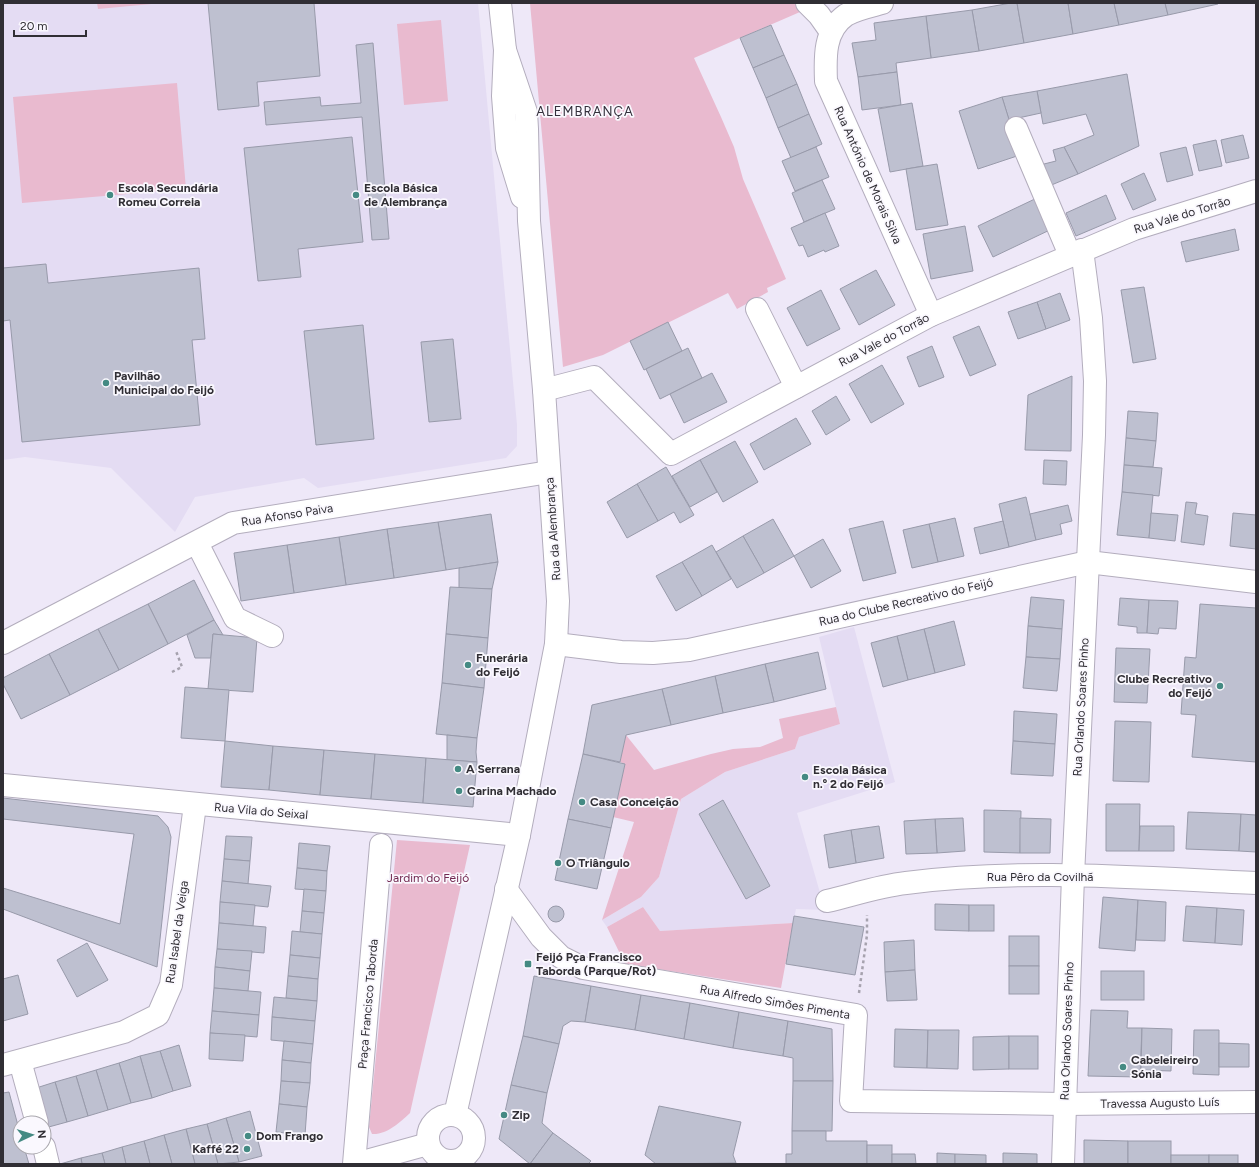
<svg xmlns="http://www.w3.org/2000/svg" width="1259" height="1167" viewBox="0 0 1259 1167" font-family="Figtree,sans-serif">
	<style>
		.built { fill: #e4dcf3 }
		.green { fill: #e9bacf }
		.building { fill: #bec0d0; stroke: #989aaa }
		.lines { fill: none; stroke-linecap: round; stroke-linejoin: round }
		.street-casing { stroke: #b3adbd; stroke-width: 24 }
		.secondary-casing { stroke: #b3adbd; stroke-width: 24 }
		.path { stroke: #a6a2ae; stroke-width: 2.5; stroke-dasharray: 3 3; stroke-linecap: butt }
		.street { stroke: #fff; stroke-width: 22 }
		.secondary { stroke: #fff; stroke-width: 22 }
		.poi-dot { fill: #448a83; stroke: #faf8fe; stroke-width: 1.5 }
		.labels { text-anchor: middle; stroke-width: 3.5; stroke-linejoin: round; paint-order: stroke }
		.street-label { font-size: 12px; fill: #302e34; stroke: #faf8fe }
		.poi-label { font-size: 12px; font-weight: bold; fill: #302e34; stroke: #faf8fe; text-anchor: start }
		.park-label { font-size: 12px; fill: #722951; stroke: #faf8fe }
		.neighbourhood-label { font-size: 13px; letter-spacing: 1px; fill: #332f3b; stroke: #faf8fe }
	</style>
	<rect width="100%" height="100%" fill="#eee8f8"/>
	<g class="built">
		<polygon points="3,3 478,3 517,425 517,446 506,458 318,488 304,478 195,497 175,532 111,468 25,457 3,460"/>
		<polygon points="854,627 895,782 797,813 825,910 796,909 793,923 660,931 643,907 607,927 602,920 641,897 659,877 681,799 725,772 795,749 799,737 840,724 819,637"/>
	</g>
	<g class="green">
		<polygon points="97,3 162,3 98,9"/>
		<polygon points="530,3 795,4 800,12 694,58 721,117 734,147 743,179 786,279 767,288 768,292 737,309 728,293 603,355 563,367"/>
		<polygon points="441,20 448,101 404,105 397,24"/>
		<polygon points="177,83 186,189 22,203 13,97"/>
		<polygon points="836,707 840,724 799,737 795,749 725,772 681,799 659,877 641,897 602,920 634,822 613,817 625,764 620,762 626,735 654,770 711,754 733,749 760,747 783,738 779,719"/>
		<path d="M397,840L470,845L410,1113C400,1122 387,1135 372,1134L369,1127Z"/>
		<polygon points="643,907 660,931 793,923 781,988 625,964 607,927"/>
	</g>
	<g class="building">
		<polygon points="208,3 314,3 320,76 257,82 259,106 218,110"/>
		<polygon points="1011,3 1017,3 1024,43 979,51 972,10"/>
		<polygon points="1017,3 1068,3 1073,34 1024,43"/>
		<polygon points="1068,3 1114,3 1119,25 1073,34"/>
		<polygon points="1114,3 1165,3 1168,15 1119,25"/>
		<polygon points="1165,3 1218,3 1218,4 1168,15"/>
		<polygon points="972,10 979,51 931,58 926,16"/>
		<polygon points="926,16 931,58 896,63 897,72 858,77 852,43 876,40 874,23"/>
		<polygon points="771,25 784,55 753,68 740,38"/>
		<polygon points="373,43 389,239 372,240 362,117 266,125 264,102 320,97 321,106 361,103 356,45"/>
		<polygon points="784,55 797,84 766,98 753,68"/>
		<polygon points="897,72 901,105 862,110 858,77"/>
		<polygon points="1127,74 1139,146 1078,174 1064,147 1094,135 1086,114 1043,124 1037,91"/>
		<polygon points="797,84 809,114 778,128 766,98"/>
		<polygon points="1037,91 1041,113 1009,120 1002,97"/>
		<polygon points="1002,97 1020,155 978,169 959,111"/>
		<polygon points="912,103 923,166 890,172 878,109"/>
		<polygon points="809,114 822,144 791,158 778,128"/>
		<polygon points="1243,135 1249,158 1226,163 1221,140"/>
		<polygon points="352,137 363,242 298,249 301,277 258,281 244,148"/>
		<polygon points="1216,140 1222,166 1199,171 1193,145"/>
		<polygon points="816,147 829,177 795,191 782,161"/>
		<polygon points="1064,147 1078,174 1049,186 1044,164 1056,161 1053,150"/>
		<polygon points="1186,147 1193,175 1167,182 1160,153"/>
		<polygon points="937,164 948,225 916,230 906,169"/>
		<polygon points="1144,173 1156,200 1133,210 1121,184"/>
		<polygon points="822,180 835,209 804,222 792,193"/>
		<polygon points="1106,195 1116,219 1076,236 1066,213"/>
		<polygon points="1039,197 1054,228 993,257 978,226"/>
		<polygon points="825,213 839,246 825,252 824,250 808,257 803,245 799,246 791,228"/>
		<polygon points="965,226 973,271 931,279 923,234"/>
		<polygon points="1235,229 1239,250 1186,262 1181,242"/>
		<polygon points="46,264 48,283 199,268 205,339 192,340 200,425 22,442 10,320 3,321 3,268"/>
		<polygon points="876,270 895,305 859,325 840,289"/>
		<polygon points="1144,287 1156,359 1133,363 1121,290"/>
		<polygon points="821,290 840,329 807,346 787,308"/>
		<polygon points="1060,293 1070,320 1046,329 1037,302"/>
		<polygon points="1037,302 1046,329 1018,339 1008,312"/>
		<polygon points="668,322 682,351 644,370 630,341"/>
		<polygon points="363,325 374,439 316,445 304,331"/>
		<polygon points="979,326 996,365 970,376 953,337"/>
		<polygon points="453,339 461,419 429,422 421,342"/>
		<polygon points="932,346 944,377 919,387 907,357"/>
		<polygon points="688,348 702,378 660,399 646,369"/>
		<polygon points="882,365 904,404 871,423 849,384"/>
		<polygon points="712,373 727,402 684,423 670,394"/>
		<polygon points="1072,376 1071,451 1025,450 1028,395"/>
		<polygon points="836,396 850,420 826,435 812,411"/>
		<polygon points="1128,411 1158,413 1156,441 1126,438"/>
		<polygon points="796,418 811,444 764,470 750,444"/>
		<polygon points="1126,438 1156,441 1153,467 1124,465"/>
		<polygon points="735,441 758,482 723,502 700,460"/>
		<polygon points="700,460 717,492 690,507 672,476"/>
		<polygon points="1044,460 1067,461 1066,485 1043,484"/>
		<polygon points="1124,465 1162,468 1159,496 1122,492"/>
		<polygon points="666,467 694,515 680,523 674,512 658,521 637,484"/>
		<polygon points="637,484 658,521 627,538 607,502"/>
		<polygon points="1122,492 1153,495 1149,538 1117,535"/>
		<polygon points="1026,497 1036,540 1009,547 999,504"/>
		<polygon points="1186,502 1197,503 1195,514 1208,516 1204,545 1181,542"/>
		<polygon points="1068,505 1072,521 1060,524 1062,534 1036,540 1030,514"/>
		<polygon points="1151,513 1178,515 1175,541 1149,538"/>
		<polygon points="1233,513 1256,515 1256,549 1230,546"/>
		<polygon points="491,514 498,562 446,570 438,522"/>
		<polygon points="955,518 964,556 938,562 929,524"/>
		<polygon points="773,519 794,556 764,573 743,536"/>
		<polygon points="883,521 896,573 863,581 849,529"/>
		<polygon points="1003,521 1009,547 980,554 974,528"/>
		<polygon points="438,522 446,570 394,578 387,529"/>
		<polygon points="929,524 938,562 912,568 903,530"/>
		<polygon points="387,529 394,578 346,585 339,537"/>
		<polygon points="743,536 764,573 737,588 716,552"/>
		<polygon points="339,537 346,585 294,593 287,545"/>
		<polygon points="823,539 841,571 811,588 794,556"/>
		<polygon points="287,545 294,593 241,601 234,553"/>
		<polygon points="712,545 731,579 702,596 682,562"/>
		<polygon points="498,562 492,589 459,589 459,568"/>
		<polygon points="682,562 702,596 676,611 656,576"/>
		<polygon points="194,580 214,620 168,644 148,604"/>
		<polygon points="450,587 492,589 488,638 446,634"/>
		<polygon points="1031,597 1064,600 1062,629 1028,626"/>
		<polygon points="1120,598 1149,600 1147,633 1137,633 1137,627 1118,625"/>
		<polygon points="1149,600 1178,601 1176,629 1159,628 1158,634 1147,633"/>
		<polygon points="148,604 168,644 119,670 98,629"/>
		<polygon points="1200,604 1256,608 1256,762 1192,757 1196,715 1181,714 1185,657 1196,658"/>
		<polygon points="214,620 223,635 213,634 211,658 195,658 187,635"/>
		<polygon points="954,621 965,665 935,673 924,629"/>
		<polygon points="1028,626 1062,629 1060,659 1026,657"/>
		<polygon points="98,629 119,670 70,695 49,654"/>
		<polygon points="924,629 935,673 908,680 897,636"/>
		<polygon points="213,634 257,638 253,692 208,689"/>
		<polygon points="446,634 488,638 484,688 442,683"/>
		<polygon points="897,636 908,680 883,687 871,643"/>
		<polygon points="1116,648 1150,649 1147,703 1114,702"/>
		<polygon points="818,652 826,689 774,702 765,664"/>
		<polygon points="49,654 70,695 21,719 3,684 3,678"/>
		<polygon points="1026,657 1060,659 1057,691 1023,688"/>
		<polygon points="765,664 774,702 723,713 715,676"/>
		<polygon points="715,676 723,713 671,725 662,689"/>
		<polygon points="442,683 484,688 477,738 436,734"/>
		<polygon points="185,687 229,690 225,741 181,738"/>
		<polygon points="662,689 671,725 626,735 620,762 583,754 592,705"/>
		<polygon points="1014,711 1057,714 1055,744 1013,741"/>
		<polygon points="1115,721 1151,722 1149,782 1113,781"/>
		<polygon points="447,735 477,738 476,752 477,762 447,760"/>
		<polygon points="225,741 273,746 269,790 221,787"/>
		<polygon points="1013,741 1055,744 1053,776 1011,774"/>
		<polygon points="273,746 324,750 320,795 269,790"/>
		<polygon points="324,750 375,754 371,799 320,795"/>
		<polygon points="375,754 426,758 423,803 371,799"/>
		<polygon points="583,754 625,764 611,828 568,819"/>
		<polygon points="426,758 477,762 473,807 423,803"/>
		<polygon points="3,798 158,816 168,827 171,837 157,967 3,909 3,888 120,924 134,834 3,819"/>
		<polygon points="723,800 770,886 746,899 699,814"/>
		<polygon points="1106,804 1140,804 1139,851 1106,851"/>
		<polygon points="984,810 1021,811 1020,853 984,852"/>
		<polygon points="1188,812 1241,814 1239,851 1186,849"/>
		<polygon points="1241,814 1256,815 1256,852 1239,851"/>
		<polygon points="963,818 965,851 937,853 935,819"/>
		<polygon points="1020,818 1051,819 1050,853 1020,853"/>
		<polygon points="568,819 611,828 597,889 555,880"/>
		<polygon points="935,819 937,853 906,854 904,821"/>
		<polygon points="879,826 884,858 856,863 851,830"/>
		<polygon points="1140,826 1174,826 1174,851 1139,851"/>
		<polygon points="851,830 856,863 829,868 824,835"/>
		<polygon points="226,836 252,837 250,861 224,859"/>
		<polygon points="299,843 330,846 327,871 297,868"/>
		<polygon points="224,859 250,861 248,884 222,881"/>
		<polygon points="297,868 327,871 326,891 295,889"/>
		<polygon points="222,881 271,886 268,907 220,902"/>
		<polygon points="304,889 326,891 324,913 302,911"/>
		<polygon points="1103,897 1138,900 1135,951 1099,948"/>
		<polygon points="1138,900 1166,902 1165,941 1136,940"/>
		<polygon points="220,902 255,905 253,926 219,923"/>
		<polygon points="935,904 969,905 969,931 935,930"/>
		<rect x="969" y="905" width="25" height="26"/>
		<polygon points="1186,906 1217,908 1215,943 1183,941"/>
		<circle cx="556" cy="914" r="8"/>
		<polygon points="1217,908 1244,910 1242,945 1215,943"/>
		<polygon points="302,911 324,913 322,934 300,932"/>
		<polygon points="794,916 864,927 855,975 786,964"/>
		<polygon points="219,923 266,927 264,953 217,949"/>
		<polygon points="292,931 322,934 320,958 290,955"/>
		<rect x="1009" y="936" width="30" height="30"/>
		<polygon points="914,940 915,970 885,972 884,942"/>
		<polygon points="87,943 108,980 77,997 57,960"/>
		<polygon points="217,949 252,951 250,971 215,967"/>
		<polygon points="290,955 320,958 318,979 288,976"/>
		<rect x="1009" y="966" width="30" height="28"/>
		<polygon points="215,967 250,971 248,991 214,988"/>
		<polygon points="915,970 917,1000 887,1001 885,972"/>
		<rect x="1101" y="971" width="43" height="29"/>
		<polygon points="18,975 28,1014 3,1021 3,979"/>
		<polygon points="288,976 318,979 317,1001 286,998"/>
		<polygon points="534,976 591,986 585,1022 571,1021 563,1026 559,1044 523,1036"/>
		<polygon points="591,986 641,995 635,1030 585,1022"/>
		<polygon points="214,988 261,992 259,1015 212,1011"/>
		<polygon points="641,995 690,1003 684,1039 635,1030"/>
		<polygon points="274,997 317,1001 315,1021 272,1017"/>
		<polygon points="690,1003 739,1012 733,1048 684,1039"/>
		<polygon points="1091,1010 1128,1011 1127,1028 1142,1028 1140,1077 1088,1076"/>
		<polygon points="212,1011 259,1015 257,1037 210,1033"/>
		<polygon points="739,1012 788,1021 783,1056 733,1048"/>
		<polygon points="272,1017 315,1021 313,1044 271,1040"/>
		<polygon points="788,1021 832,1029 833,1081 793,1081 793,1058 783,1056"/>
		<polygon points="1142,1028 1172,1029 1171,1071 1141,1070"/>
		<polygon points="895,1029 928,1030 927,1068 894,1067"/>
		<polygon points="928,1030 959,1030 958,1069 927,1068"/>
		<polygon points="1194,1030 1219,1030 1219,1075 1193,1074"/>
		<polygon points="210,1033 245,1035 243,1061 209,1059"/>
		<polygon points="523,1036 559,1044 547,1093 511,1085"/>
		<polygon points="1009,1036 1009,1069 973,1070 973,1037"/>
		<rect x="1009" y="1036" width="29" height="33"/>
		<polygon points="284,1041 313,1044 311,1063 282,1060"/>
		<polygon points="1219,1043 1249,1044 1249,1067 1219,1067"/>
		<polygon points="179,1045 191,1086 173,1091 160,1051"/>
		<polygon points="160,1051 173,1091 152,1098 140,1056"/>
		<polygon points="140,1056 152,1098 131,1103 119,1063"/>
		<polygon points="282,1060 311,1063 310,1083 281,1081"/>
		<polygon points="119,1063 131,1103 108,1110 96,1070"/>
		<polygon points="96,1070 108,1110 88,1116 76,1076"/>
		<polygon points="76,1076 88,1116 67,1122 55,1082"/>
		<polygon points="281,1081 310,1083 307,1107 279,1104"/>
		<polygon points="793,1081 833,1081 832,1131 792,1131"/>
		<polygon points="55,1082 67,1122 45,1128 33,1089"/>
		<polygon points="511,1085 547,1093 542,1123 553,1133 530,1164 499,1139"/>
		<polygon points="9,1092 20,1133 20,1147 24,1147 29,1164 3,1164 3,1093"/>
		<polygon points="279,1104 307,1107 305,1135 276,1132"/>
		<polygon points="659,1106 741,1122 733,1155 736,1163 656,1164 645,1155"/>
		<polygon points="250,1111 262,1156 239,1162 226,1118"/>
		<polygon points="226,1118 239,1162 218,1164 207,1124"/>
		<polygon points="207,1124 218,1164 195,1164 186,1129"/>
		<polygon points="186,1129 195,1164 172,1164 164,1135"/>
		<polygon points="792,1131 826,1131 826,1141 867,1141 867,1164 786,1164 786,1154 792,1154"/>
		<polygon points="553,1133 591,1161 588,1164 530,1164"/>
		<polygon points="164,1135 172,1164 150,1164 144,1141"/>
		<polygon points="1084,1140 1128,1141 1128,1164 1084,1164"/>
		<polygon points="144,1141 150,1164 126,1164 122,1147"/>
		<rect x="1128" y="1141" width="43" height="23"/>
		<rect x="867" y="1145" width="25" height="19"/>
		<polygon points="122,1147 126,1164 105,1164 102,1153"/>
		<polygon points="102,1153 105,1164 82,1164 81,1158"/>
		<polygon points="937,1153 955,1154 955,1164 937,1164"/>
		<polygon points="1003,1153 1037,1154 1037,1164 1003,1164"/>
		<polygon points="892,1154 915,1154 916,1164 892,1164"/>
		<polygon points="955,1154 986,1155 986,1164 955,1164"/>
		<rect x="1171" y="1155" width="38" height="9"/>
		<rect x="1209" y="1155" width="29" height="9"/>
		<polygon points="81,1158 82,1164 60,1164"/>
	</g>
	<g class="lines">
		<g class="street-casing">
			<g id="street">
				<polyline points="807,3 819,15 831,32"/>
				<path d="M882,3C871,6 856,9 846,15C824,30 825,57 826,81L931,315"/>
				<polyline points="1016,128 1070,255"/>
				<polyline points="757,309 796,387"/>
				<polyline points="544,390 594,377 671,454 931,315 1134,229 1256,191"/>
				<polyline points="197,543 235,618 272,636"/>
				<polyline points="3,643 233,523 549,472"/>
				<polyline points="556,644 621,652 653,653 689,650 1088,562 1256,582"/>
				<polyline points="3,785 519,835"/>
				<polyline points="506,889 541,937 561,957 583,968 856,1015 851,1101 1064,1104 1256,1102"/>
				<path d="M827,901C853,895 879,886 906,883C1022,868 1140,878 1256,883"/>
				<polyline points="20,1061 37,1123"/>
				<polyline points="3,1065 124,1032 158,1015 171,985 195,805"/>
				<polyline points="44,1147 48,1164"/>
				<polyline points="354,1164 381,845"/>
				<polyline points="1063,1164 1073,876 1094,435 1095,381 1091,318 1082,250"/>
			</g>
		</g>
		<g class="secondary-casing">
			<g id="secondary">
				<polyline points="500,3 505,50 503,96 507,148 522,197"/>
				<circle cx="451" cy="1138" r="23"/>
				<polyline points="455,1115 519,835 556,644 558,601 544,390 529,221 527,129 526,112 505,50"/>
				<polyline points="355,1164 428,1144"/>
			</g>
		</g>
		<g class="path">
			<polyline points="172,672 182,667 176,651"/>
			<polyline points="859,993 867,935 867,915"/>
		</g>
		<use href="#street" class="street"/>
		<use href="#secondary" class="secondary"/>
	</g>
	<g class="poi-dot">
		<circle cx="110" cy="195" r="4"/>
		<circle cx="356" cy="195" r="4"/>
		<circle cx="106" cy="383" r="4"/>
		<circle cx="468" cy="665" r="4"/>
		<circle cx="1220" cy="686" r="4"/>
		<circle cx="458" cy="769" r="4"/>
		<circle cx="805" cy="777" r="4"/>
		<circle cx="459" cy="791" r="4"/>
		<circle cx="582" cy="802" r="4"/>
		<circle cx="558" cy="863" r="4"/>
		<rect x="524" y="960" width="8" height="8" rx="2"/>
		<circle cx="1123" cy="1067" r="4"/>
		<circle cx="504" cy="1115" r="4"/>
		<circle cx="248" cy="1136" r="4"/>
		<circle cx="247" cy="1149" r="4"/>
	</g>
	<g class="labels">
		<g class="street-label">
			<text transform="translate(868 175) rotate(66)" y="4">Rua António de Morais Silva</text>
			<text transform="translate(1182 215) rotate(-17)" y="4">Rua Vale do Torrão</text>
			<text transform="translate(884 340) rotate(-28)" y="4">Rua Vale do Torrão</text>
			<text transform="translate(287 515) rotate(-9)" y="4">Rua Afonso Paiva</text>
			<text transform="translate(553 529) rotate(-94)" y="4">Rua da Alembrança</text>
			<text transform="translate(906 602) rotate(-13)" y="4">Rua do Clube Recreativo do Feijó</text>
			<text transform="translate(1081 707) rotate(-87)" y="4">Rua Orlando Soares Pinho</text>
			<text transform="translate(261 811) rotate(5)" y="4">Rua Vila do Seixal</text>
			<text x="1040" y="881">Rua Pêro da Covilhã</text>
			<text transform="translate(177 932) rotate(-82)" y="4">Rua Isabel da Veiga</text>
			<text transform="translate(775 1002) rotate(10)" y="4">Rua Alfredo Simões Pimenta</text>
			<text transform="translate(368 1004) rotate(-85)" y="4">Praça Francisco Taborda</text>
			<text transform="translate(1067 1031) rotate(-88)" y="4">Rua Orlando Soares Pinho</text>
			<text transform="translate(1160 1103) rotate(-1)" y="4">Travessa Augusto Luís</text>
		</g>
		<g class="poi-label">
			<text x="118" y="192">Escola Secundária<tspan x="118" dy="14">Romeu Correia</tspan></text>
			<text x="364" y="192">Escola Básica<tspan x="364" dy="14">de Alembrança</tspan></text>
			<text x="114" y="380">Pavilhão<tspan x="114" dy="14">Municipal do Feijó</tspan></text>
			<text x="476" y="662">Funerária<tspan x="476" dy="14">do Feijó</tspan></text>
			<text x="1212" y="683" text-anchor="end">Clube Recreativo<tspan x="1212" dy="14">do Feijó</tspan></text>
			<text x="466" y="773">A Serrana</text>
			<text x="813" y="774">Escola Básica<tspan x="813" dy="14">n.º 2 do Feijó</tspan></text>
			<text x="467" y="795">Carina Machado</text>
			<text x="590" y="806">Casa Conceição</text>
			<text x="566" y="867">O Triângulo</text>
			<text x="536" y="961">Feijó Pça Francisco<tspan x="536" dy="14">Taborda (Parque/Rot)</tspan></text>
			<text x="1131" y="1064">Cabeleireiro<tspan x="1131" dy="14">Sónia</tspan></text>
			<text x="512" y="1119">Zip</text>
			<text x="256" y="1140">Dom Frango</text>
			<text x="239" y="1153" text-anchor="end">Kaffé 22</text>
		</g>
		<g class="park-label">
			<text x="428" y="882">Jardim do Feijó</text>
		</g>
		<g class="neighbourhood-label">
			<text x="585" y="116">ALEMBRANÇA</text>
		</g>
	</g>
	<rect width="1259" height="1167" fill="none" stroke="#302e34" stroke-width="8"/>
	<g transform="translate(32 1135) rotate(86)"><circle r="19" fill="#faf8fe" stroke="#a9a7ad"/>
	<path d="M0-3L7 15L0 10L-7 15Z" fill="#448a83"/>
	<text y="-6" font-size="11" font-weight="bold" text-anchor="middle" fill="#302e34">N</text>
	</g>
	<path d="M14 30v6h72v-6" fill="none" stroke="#302e34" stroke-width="2"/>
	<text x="20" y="30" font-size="12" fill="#302e34" stroke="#faf8fe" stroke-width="3" paint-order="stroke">20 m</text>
</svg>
